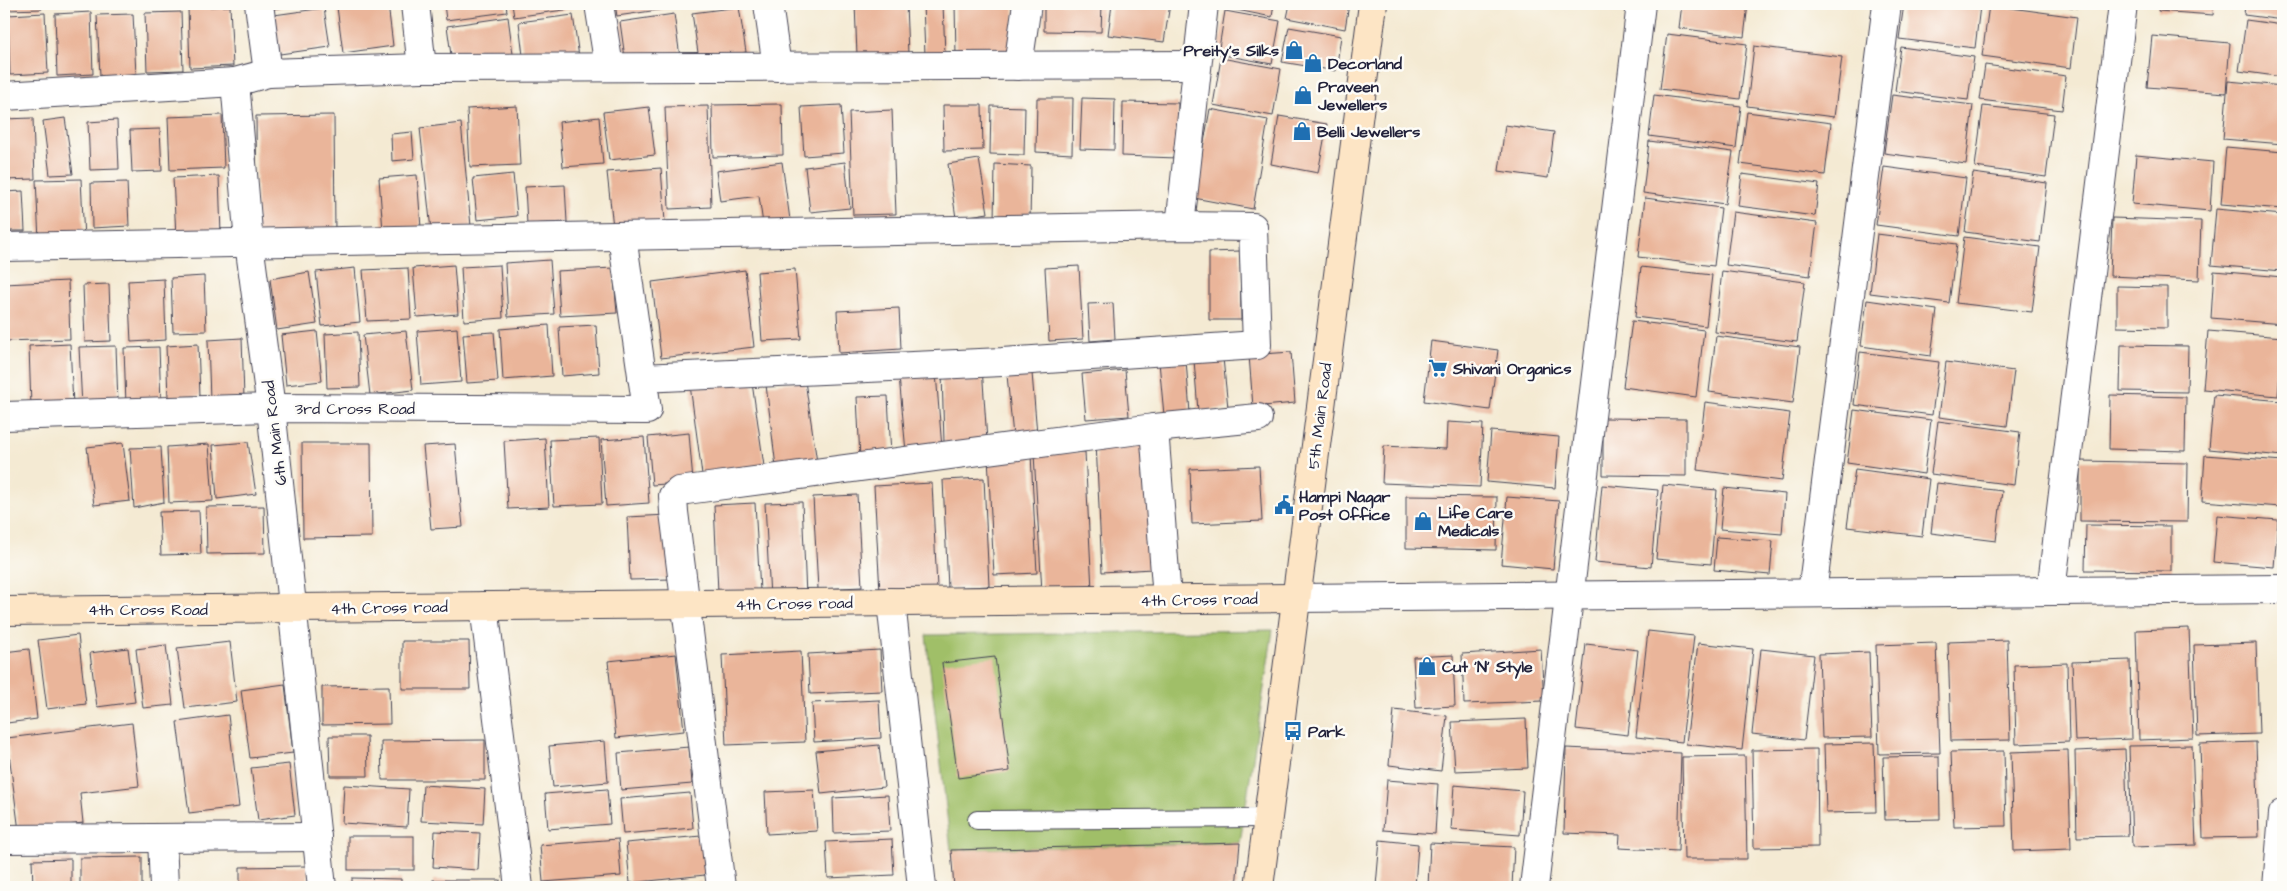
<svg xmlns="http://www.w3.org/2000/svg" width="2287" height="891" viewBox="0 0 2287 891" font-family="'Architects Daughter',sans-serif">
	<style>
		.green { fill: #a0bf68; stroke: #617052 }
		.building { fill: #eab59a }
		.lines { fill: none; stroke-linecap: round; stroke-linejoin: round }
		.service-casing { stroke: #424052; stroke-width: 20 }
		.minor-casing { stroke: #424052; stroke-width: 30 }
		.tertiary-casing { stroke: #424052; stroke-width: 30 }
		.secondary-casing { stroke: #424052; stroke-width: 30 }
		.service { stroke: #fff; stroke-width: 18 }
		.minor { stroke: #fff; stroke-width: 28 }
		.tertiary { stroke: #fff; stroke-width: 28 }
		.secondary { stroke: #fde5c5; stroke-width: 28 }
		.labels { text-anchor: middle; stroke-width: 5; stroke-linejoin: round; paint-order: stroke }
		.poi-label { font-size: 16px; font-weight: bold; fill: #22223b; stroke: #fdfcf7; text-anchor: start }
		.street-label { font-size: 16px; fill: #22223b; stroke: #fdfcf7 }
	</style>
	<rect width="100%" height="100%" fill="#fdfcf7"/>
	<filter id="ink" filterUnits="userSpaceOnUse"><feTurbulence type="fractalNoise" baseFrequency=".02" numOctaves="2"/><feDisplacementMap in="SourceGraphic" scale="10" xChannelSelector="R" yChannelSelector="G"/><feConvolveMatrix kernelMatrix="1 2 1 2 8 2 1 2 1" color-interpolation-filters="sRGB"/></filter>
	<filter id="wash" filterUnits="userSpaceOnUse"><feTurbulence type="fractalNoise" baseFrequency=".0096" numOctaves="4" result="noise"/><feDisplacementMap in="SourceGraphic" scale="20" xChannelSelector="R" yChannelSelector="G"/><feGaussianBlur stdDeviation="1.12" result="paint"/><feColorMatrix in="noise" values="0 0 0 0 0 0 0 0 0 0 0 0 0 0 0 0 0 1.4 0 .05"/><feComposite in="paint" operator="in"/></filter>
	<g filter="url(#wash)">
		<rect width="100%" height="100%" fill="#f4ead3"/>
		<polygon class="green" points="1273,630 1240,843 951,850 926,635"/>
		<g id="blocks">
			<g class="building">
				<polygon points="6,4 41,4 42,9 7,10"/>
				<polygon points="100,4 130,4 131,6 100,7"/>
				<polygon points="139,4 177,4 177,6 139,7"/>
				<polygon points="270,4 301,4 301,5 271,9"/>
				<polygon points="357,4 388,4 393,46 343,53 337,7"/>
				<polygon points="444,4 506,4 507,12 446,20"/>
				<polygon points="512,4 571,4 571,9 514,17"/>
				<polygon points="615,4 678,4 679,7 617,16"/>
				<polygon points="855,4 906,4 908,54 857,55"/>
				<polygon points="923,4 943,4 945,54 925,55"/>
				<polygon points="955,4 1014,4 1013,55 956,56"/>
				<polygon points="1044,4 1102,4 1101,32 1044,31"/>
				<polygon points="1112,4 1170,4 1164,42 1108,35"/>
				<polygon points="1228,4 1274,4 1272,17 1227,8"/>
				<polygon points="1290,4 1349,4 1345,29 1287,18"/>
				<polygon points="1682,4 1748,4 1744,37 1679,28"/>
				<polygon points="1904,4 1962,4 1980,6 1975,48 1899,39"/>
				<polygon points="2052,4 2078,4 2078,8"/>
				<polygon points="2159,4 2214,4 2213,15 2158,11"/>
				<polygon points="2245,4 2283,4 2283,20 2244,15"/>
				<polygon points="1989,5 2077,17 2071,68 1982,56"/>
				<polygon points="230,6 233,66 190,68 188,8"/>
				<polygon points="739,7 746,52 699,59 692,13"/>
				<polygon points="324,8 330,47 280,54 274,15"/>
				<polygon points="1225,11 1280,21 1272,64 1218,54"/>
				<polygon points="91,12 93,74 57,76 55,14"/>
				<polygon points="181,12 183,70 147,71 145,13"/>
				<polygon points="45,13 48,73 10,75 8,15"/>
				<polygon points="133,14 136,75 100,76 97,15"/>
				<polygon points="674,14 680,57 626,65 620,22"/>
				<polygon points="573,15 579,57 524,64 519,22"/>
				<polygon points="508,17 513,54 452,62 447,26"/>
				<polygon points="2246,20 2283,25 2283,77 2239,71"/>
				<polygon points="1289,27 1341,36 1336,71 1282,62"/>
				<polygon points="1667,34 1747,44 1740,99 1660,89"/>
				<polygon points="2152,36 2230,43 2226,93 2147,87"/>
				<polygon points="1754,46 1842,57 1834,117 1747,106"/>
				<polygon points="1901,47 1974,57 1968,100 1895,91"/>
				<polygon points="1221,58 1281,69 1273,116 1213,105"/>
				<polygon points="1985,65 2066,76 2062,110 1980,100"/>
				<polygon points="2228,81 2283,86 2283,144 2223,139"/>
				<polygon points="1654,95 1741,106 1736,148 1649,136"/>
				<polygon points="1892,95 1973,105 1966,164 1884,153"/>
				<polygon points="1037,98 1073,98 1072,154 1036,152"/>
				<polygon points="1082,98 1115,99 1114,150 1080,149"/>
				<polygon points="1123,102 1178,103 1177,158 1122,156"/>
				<polygon points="782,104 783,155 713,157 712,105"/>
				<polygon points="841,105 844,153 804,156 801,107"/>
				<polygon points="943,105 982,105 983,150 944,151"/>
				<polygon points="517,106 520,165 470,167 467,109"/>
				<polygon points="708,106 711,207 669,209 665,107"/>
				<polygon points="991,106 1025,107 1024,155 990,154"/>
				<polygon points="1983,106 2054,114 2046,177 1975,167"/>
				<polygon points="649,107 655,155 609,160 603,112"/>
				<polygon points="1210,109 1268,120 1253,209 1194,198"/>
				<polygon points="892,110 896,214 853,215 849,112"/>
				<polygon points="1747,112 1831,123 1825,175 1740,164"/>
				<polygon points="222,115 224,168 170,170 168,117"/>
				<polygon points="334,115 335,234 257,234 256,116"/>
				<polygon points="1279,116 1327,124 1318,173 1271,164"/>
				<polygon points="599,117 603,164 563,167 559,122"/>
				<polygon points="33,118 35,179 4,180 4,119"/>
				<polygon points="65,118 73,174 50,175 43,121"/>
				<polygon points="117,120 119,169 90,170 88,122"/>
				<polygon points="461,123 471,226 431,230 420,128"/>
				<polygon points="1505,125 1554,132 1548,178 1499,171"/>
				<polygon points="160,129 162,171 132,172 130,130"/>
				<polygon points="412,132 414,159 392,161 391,134"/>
				<polygon points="1649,141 1733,152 1725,204 1643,193"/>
				<polygon points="2226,147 2283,152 2283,209 2221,204"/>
				<polygon points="2136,155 2213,162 2210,211 2132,204"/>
				<polygon points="979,159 988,213 956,218 948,164"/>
				<polygon points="782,162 790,220 763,224 759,196 720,201 716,171"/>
				<polygon points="845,162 850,208 810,212 805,167"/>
				<polygon points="995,164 1031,166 1030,222 994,221"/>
				<polygon points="1884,167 1966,178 1959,236 1876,225"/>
				<polygon points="661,168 665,222 613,227 607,172"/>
				<polygon points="1973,173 2047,183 2040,242 1965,232"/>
				<polygon points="513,174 517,216 477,220 473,178"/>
				<polygon points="1742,174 1819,184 1815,216 1738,206"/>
				<polygon points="417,175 421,228 383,231 379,178"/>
				<polygon points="219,176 221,235 176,236 173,178"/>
				<polygon points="81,179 84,239 39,240 36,180"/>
				<polygon points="127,182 129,226 92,228 91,183"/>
				<polygon points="565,185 567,222 527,224 525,187"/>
				<polygon points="23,191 25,231 4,231 4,192"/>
				<polygon points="1645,198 1721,208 1714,266 1638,257"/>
				<polygon points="2216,209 2283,215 2283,271 2211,265"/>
				<polygon points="1733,212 1817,223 1810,276 1726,265"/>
				<polygon points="2112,218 2201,221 2199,280 2110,276"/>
				<polygon points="1877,234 1957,244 1949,303 1870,293"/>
				<polygon points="1964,237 2040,247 2032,312 1956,303"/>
				<polygon points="1240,251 1241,320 1209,320 1209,252"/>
				<polygon points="550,260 554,314 508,317 505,263"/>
				<polygon points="454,265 458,314 417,317 413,268"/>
				<polygon points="500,265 503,318 464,321 461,267"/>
				<polygon points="1079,266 1083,339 1049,341 1045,268"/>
				<polygon points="1641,267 1712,275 1706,326 1635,317"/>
				<polygon points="355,268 360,322 322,326 316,272"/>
				<polygon points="408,268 411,319 367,321 363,270"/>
				<polygon points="613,268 617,313 560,316 557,271"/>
				<polygon points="795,269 801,339 762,341 757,272"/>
				<polygon points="745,270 754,347 661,358 652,282"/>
				<polygon points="1722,271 1805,282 1797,342 1715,332"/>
				<polygon points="2214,271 2283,277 2283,324 2211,318"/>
				<polygon points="309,272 317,324 277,330 270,279"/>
				<polygon points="204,276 206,331 173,332 171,278"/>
				<polygon points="164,279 166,340 131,342 128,281"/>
				<polygon points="68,281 70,339 4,341 4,284"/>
				<polygon points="109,284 111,341 85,342 83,285"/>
				<polygon points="2117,286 2167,287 2167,328 2117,327"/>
				<polygon points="1867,300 1937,310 1931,356 1861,346"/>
				<polygon points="1113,303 1115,339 1090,341 1088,304"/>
				<polygon points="899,308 901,349 839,353 837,311"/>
				<polygon points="1632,321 1704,330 1696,397 1623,387"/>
				<polygon points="549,325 552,376 503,380 500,329"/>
				<polygon points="596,325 599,373 562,376 559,327"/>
				<polygon points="457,328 461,382 421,385 417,331"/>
				<polygon points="317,331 322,381 286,385 281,335"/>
				<polygon points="406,331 413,390 370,395 363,335"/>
				<polygon points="2208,331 2283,337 2278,396 2203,389"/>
				<polygon points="358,332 360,387 327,388 325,334"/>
				<polygon points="494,332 498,381 467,383 463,334"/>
				<polygon points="1716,336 1800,347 1793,403 1709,392"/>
				<polygon points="242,338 244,398 210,400 208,340"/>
				<polygon points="1431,341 1498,350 1490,410 1424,401"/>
				<polygon points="70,344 73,405 31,407 29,346"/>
				<polygon points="198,344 200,396 168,397 166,346"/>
				<polygon points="2121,345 2188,346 2187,392 2120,391"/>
				<polygon points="116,346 118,405 82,407 79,347"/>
				<polygon points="159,347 161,403 126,405 124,348"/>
				<polygon points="1291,352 1295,403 1253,407 1249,355"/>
				<polygon points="1860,352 1939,362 1932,415 1854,405"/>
				<polygon points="1223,358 1228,408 1198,411 1194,360"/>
				<polygon points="1186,360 1190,413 1164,415 1159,362"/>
				<polygon points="1946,362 2014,371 2007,426 1939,417"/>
				<polygon points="982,367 987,441 944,443 942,372"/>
				<polygon points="1125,370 1129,416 1086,419 1082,374"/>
				<polygon points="936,373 942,448 906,452 899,376"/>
				<polygon points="1032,373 1037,434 1013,436 1007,375"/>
				<polygon points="751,376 765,473 703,482 690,385"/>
				<polygon points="805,381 818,469 777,475 766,385"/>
				<polygon points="2110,395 2186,397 2185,451 2109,449"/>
				<polygon points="2214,395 2283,401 2283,456 2209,449"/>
				<polygon points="888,396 891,457 860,459 857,397"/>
				<polygon points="1705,402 1790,413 1782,481 1697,470"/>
				<polygon points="1854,410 1931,420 1924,474 1847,463"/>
				<polygon points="1603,418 1686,419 1686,476 1603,475"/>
				<polygon points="1938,421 2020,432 2014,485 1931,474"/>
				<polygon points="1447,422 1483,424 1480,487 1382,483 1384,446 1446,449"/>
				<polygon points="1491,431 1559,437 1555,488 1487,482"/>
				<polygon points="689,433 693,482 652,485 648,437"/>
				<polygon points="644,437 649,503 606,506 601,440"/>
				<polygon points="545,438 549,507 508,509 504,441"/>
				<polygon points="599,438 602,504 554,506 550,440"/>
				<polygon points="1147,439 1152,569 1102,572 1096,442"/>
				<polygon points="248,442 256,494 217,499 213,445"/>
				<polygon points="123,443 130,501 94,505 87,447"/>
				<polygon points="302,443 371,443 372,537 303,538"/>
				<polygon points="209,444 213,501 169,503 167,447"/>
				<polygon points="455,444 463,527 431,529 423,446"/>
				<polygon points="161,447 164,502 134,508 130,448"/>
				<polygon points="1085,452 1092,590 1042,592 1034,454"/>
				<polygon points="1031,454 1037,573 994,575 988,456"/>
				<polygon points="2205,455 2283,461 2281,507 2202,501"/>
				<polygon points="2080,461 2188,463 2187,522 2080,521"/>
				<polygon points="1259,466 1262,521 1192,524 1190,469"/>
				<polygon points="1855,469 1929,479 1922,536 1847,527"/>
				<polygon points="984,478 989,586 948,588 943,480"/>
				<polygon points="932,483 937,588 880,592 874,486"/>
				<polygon points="1937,483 2002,491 1996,541 1931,533"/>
				<polygon points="1602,485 1658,490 1651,567 1595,562"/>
				<polygon points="1663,485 1717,490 1711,564 1656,559"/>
				<polygon points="1724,488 1785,494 1782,534 1720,529"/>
				<polygon points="857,495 862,587 818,589 813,497"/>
				<polygon points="1406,496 1497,497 1496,550 1406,548"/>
				<polygon points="1507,497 1559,501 1553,569 1501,564"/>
				<polygon points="802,502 806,596 770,598 765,503"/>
				<polygon points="755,503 760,591 718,592 714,505"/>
				<polygon points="264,506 265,553 207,554 206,507"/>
				<polygon points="199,511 201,554 161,555 159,512"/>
				<polygon points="668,515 671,579 630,580 627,517"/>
				<polygon points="2217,515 2278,520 2274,567 2213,562"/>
				<polygon points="2086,525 2171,526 2171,571 2085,570"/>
				<polygon points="1717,537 1773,541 1770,575 1714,570"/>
				<polygon points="2189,628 2193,738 2139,740 2136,630"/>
				<polygon points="1648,631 1694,636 1682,742 1636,737"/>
				<polygon points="78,635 86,704 47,709 38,640"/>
				<polygon points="2007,640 2010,740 1951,741 1948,642"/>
				<polygon points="402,641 469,641 470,689 402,689"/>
				<polygon points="230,642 237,702 185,708 177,648"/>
				<polygon points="1698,643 1753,649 1742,750 1686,744"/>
				<polygon points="1936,643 1940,753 1879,754 1876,645"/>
				<polygon points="2256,643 2259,734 2197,736 2194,645"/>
				<polygon points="1586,644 1638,650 1628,735 1576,729"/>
				<polygon points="166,645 173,705 143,708 136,649"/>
				<polygon points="128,648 135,702 97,707 90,653"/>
				<polygon points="29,649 37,719 7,723 4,694 4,652"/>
				<polygon points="1541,649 1544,701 1464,704 1462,654"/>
				<polygon points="1761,649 1814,655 1804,740 1752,734"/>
				<polygon points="880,650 882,691 810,694 808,654"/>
				<polygon points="801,651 805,742 726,745 722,655"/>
				<polygon points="1869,652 1872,737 1822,738 1819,654"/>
				<polygon points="676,654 684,731 616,738 608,661"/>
				<polygon points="1453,655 1455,706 1416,708 1413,657"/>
				<polygon points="995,657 1010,771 958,778 942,663"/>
				<polygon points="2130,660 2132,739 2075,741 2072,662"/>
				<polygon points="2067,663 2069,742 2016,744 2014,665"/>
				<polygon points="285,684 293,753 250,758 241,690"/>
				<polygon points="389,686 390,724 322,725 322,687"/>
				<polygon points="879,700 881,738 814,742 812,703"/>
				<polygon points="1394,710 1447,716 1441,771 1389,765"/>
				<polygon points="228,715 239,807 189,813 177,722"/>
				<polygon points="1526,719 1528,768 1455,771 1452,722"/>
				<polygon points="132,723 139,786 80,793 83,823 19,831 7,738"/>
				<polygon points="329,736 367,736 368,776 330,776"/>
				<polygon points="485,740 485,780 382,780 381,741"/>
				<polygon points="605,741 608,782 553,787 549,746"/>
				<polygon points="2256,742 2259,837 2203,838 2200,744"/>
				<polygon points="1874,743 1876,812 1826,813 1824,744"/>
				<polygon points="879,745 884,787 821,794 816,751"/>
				<polygon points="2192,745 2196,845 2132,847 2129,746"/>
				<polygon points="689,747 692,784 621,790 618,753"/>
				<polygon points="1566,748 1681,753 1678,851 1619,848 1620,835 1564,833"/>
				<polygon points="1817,749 1818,847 1754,848 1752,750"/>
				<polygon points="2125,749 2128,836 2077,837 2075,751"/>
				<polygon points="2068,750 2071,849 2014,851 2011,752"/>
				<polygon points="2004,751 2006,826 1954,827 1951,752"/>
				<polygon points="1745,756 1747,859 1684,859 1682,757"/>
				<polygon points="1939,756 1940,819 1885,820 1883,757"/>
				<polygon points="289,764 295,815 258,820 251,768"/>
				<polygon points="4,767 9,797 4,798"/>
				<polygon points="1387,780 1438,784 1435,834 1383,830"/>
				<polygon points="344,785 409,789 407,827 342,823"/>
				<polygon points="423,785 485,789 483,824 421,821"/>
				<polygon points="1454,785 1523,791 1520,835 1451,830"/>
				<polygon points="607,789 610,824 548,829 545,794"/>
				<polygon points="814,790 817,831 767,834 765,792"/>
				<polygon points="690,793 693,828 623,834 620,799"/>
				<polygon points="888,795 890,831 834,833 833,798"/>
				<polygon points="435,831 480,833 478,870 433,867"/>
				<rect x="348" y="836" width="66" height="34"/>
				<polygon points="701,836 705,875 630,883 626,843"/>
				<polygon points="618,839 621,876 543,882 540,845"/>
				<polygon points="892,839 894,875 828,878 826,842"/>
				<polygon points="1380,840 1418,844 1415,887 1376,886"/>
				<polygon points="1240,843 1236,887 954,887 951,850"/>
				<polygon points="1430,843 1514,847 1512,887 1428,887"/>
				<polygon points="142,857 142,887 80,887 80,858"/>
				<polygon points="71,859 71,887 33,887 32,860"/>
				<polygon points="308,866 308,887 240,887 240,867"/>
				<polygon points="352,878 401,879 401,887 352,887"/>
				<rect x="433" y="880" width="67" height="7"/>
				<polygon points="701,882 701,887 656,887 656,886"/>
			</g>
		</g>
	</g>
	<g filter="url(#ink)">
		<use href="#blocks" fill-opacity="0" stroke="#424052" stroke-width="1"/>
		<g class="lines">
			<g class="service-casing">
				<polyline id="service" points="977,820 1268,818"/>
			</g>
			<g class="minor-casing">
				<g id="minor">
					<polyline points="259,4 268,73"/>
					<polyline points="415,4 422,68"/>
					<polyline points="599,4 609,67"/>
					<polyline points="768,4 777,67"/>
					<polyline points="1018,66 1027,4"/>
					<polyline points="235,82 249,243 271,408 322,887"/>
					<polyline points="4,96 235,82 268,73 422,68 1196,65"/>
					<polyline points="1180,226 1204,4"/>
					<polyline points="4,247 1180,226 1253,227 1257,345 1002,362 642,378"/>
					<polyline points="4,416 271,408 647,410 622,236"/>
					<polyline points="1154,428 1167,599"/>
					<polyline points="2051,591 2123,4"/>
					<polyline points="1812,593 1887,4"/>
					<polyline points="891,602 922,887"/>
					<polyline points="484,606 519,887"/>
					<polyline points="162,838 164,887"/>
					<polyline points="4,839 317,837"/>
					<polyline points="721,887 674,512 673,496 679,491 1154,428 1258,418"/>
					<polyline points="1534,887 1641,4"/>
					<polyline points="2277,887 2283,814"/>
				</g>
			</g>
			<g class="tertiary-casing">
				<polyline id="tertiary" points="1295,598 2283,589"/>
			</g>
			<g class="secondary-casing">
				<g id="secondary">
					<polyline points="4,611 1295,598"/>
					<polyline points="1259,887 1373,4"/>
				</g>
			</g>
			<use href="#service" class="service"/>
			<use href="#minor" class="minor"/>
			<use href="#tertiary" class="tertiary"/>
			<use href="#secondary" class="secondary"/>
		</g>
	</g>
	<defs>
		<g id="shop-bare" transform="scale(1.5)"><path d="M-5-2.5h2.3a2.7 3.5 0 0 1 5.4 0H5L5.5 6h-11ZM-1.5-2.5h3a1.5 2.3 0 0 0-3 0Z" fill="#1f6fb2" stroke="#fdfcf7" stroke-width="2.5" paint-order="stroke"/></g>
		<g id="supermarket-bare" transform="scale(1.5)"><path d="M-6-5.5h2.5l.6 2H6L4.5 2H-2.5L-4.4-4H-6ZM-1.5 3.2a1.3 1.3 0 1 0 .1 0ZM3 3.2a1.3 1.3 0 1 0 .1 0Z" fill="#1f6fb2" stroke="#fdfcf7" stroke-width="2.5" paint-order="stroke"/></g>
		<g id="civic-bare" transform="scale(1.5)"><path d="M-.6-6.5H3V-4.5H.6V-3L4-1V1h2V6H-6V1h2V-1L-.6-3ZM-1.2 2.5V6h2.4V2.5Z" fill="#1f6fb2" stroke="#fdfcf7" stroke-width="2.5" paint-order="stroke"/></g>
		<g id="bus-bare" transform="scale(1.5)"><path d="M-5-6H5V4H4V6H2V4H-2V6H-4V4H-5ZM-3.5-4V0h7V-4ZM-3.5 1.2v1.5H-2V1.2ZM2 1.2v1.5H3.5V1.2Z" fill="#1f6fb2" stroke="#fdfcf7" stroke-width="2.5" paint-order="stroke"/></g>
	</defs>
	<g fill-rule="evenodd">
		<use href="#shop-bare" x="1294" y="50"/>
		<use href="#shop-bare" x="1313" y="63"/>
		<use href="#shop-bare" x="1303" y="95"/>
		<use href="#shop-bare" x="1302" y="131"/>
		<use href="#supermarket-bare" x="1438" y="368"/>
		<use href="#civic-bare" x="1284" y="505"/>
		<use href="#shop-bare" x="1423" y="521"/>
		<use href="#shop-bare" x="1427" y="666"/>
		<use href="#bus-bare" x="1293" y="731"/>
	</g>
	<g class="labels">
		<g class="poi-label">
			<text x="1279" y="56" text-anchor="end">Preity's Silks</text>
			<text x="1328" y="69">Decorland</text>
			<text x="1318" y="92">Praveen<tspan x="1318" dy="18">Jewellers</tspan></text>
			<text x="1317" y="137">Belli Jewellers</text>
			<text x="1453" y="374">Shivani Organics</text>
			<text x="1299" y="502">Hampi Nagar<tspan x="1299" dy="18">Post Office</tspan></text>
			<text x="1438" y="518">Life Care<tspan x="1438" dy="18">Medicals</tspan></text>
			<text x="1442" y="672">Cut 'N' Style</text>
			<text x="1308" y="737">Park</text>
		</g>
		<g class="street-label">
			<text x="355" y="414">3rd Cross Road</text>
			<text transform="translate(1319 416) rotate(-83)" y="6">5th Main Road</text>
			<text transform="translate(274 433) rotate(-97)" y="6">6th Main Road</text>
			<text transform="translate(1199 599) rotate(-1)" y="6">4th Cross road</text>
			<text transform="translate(794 603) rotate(-1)" y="6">4th Cross road</text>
			<text transform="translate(389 607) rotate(-1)" y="6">4th Cross road</text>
			<text x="148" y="615">4th Cross Road</text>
		</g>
	</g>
	<rect width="2287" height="891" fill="none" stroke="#fdfcf7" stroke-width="20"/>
</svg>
